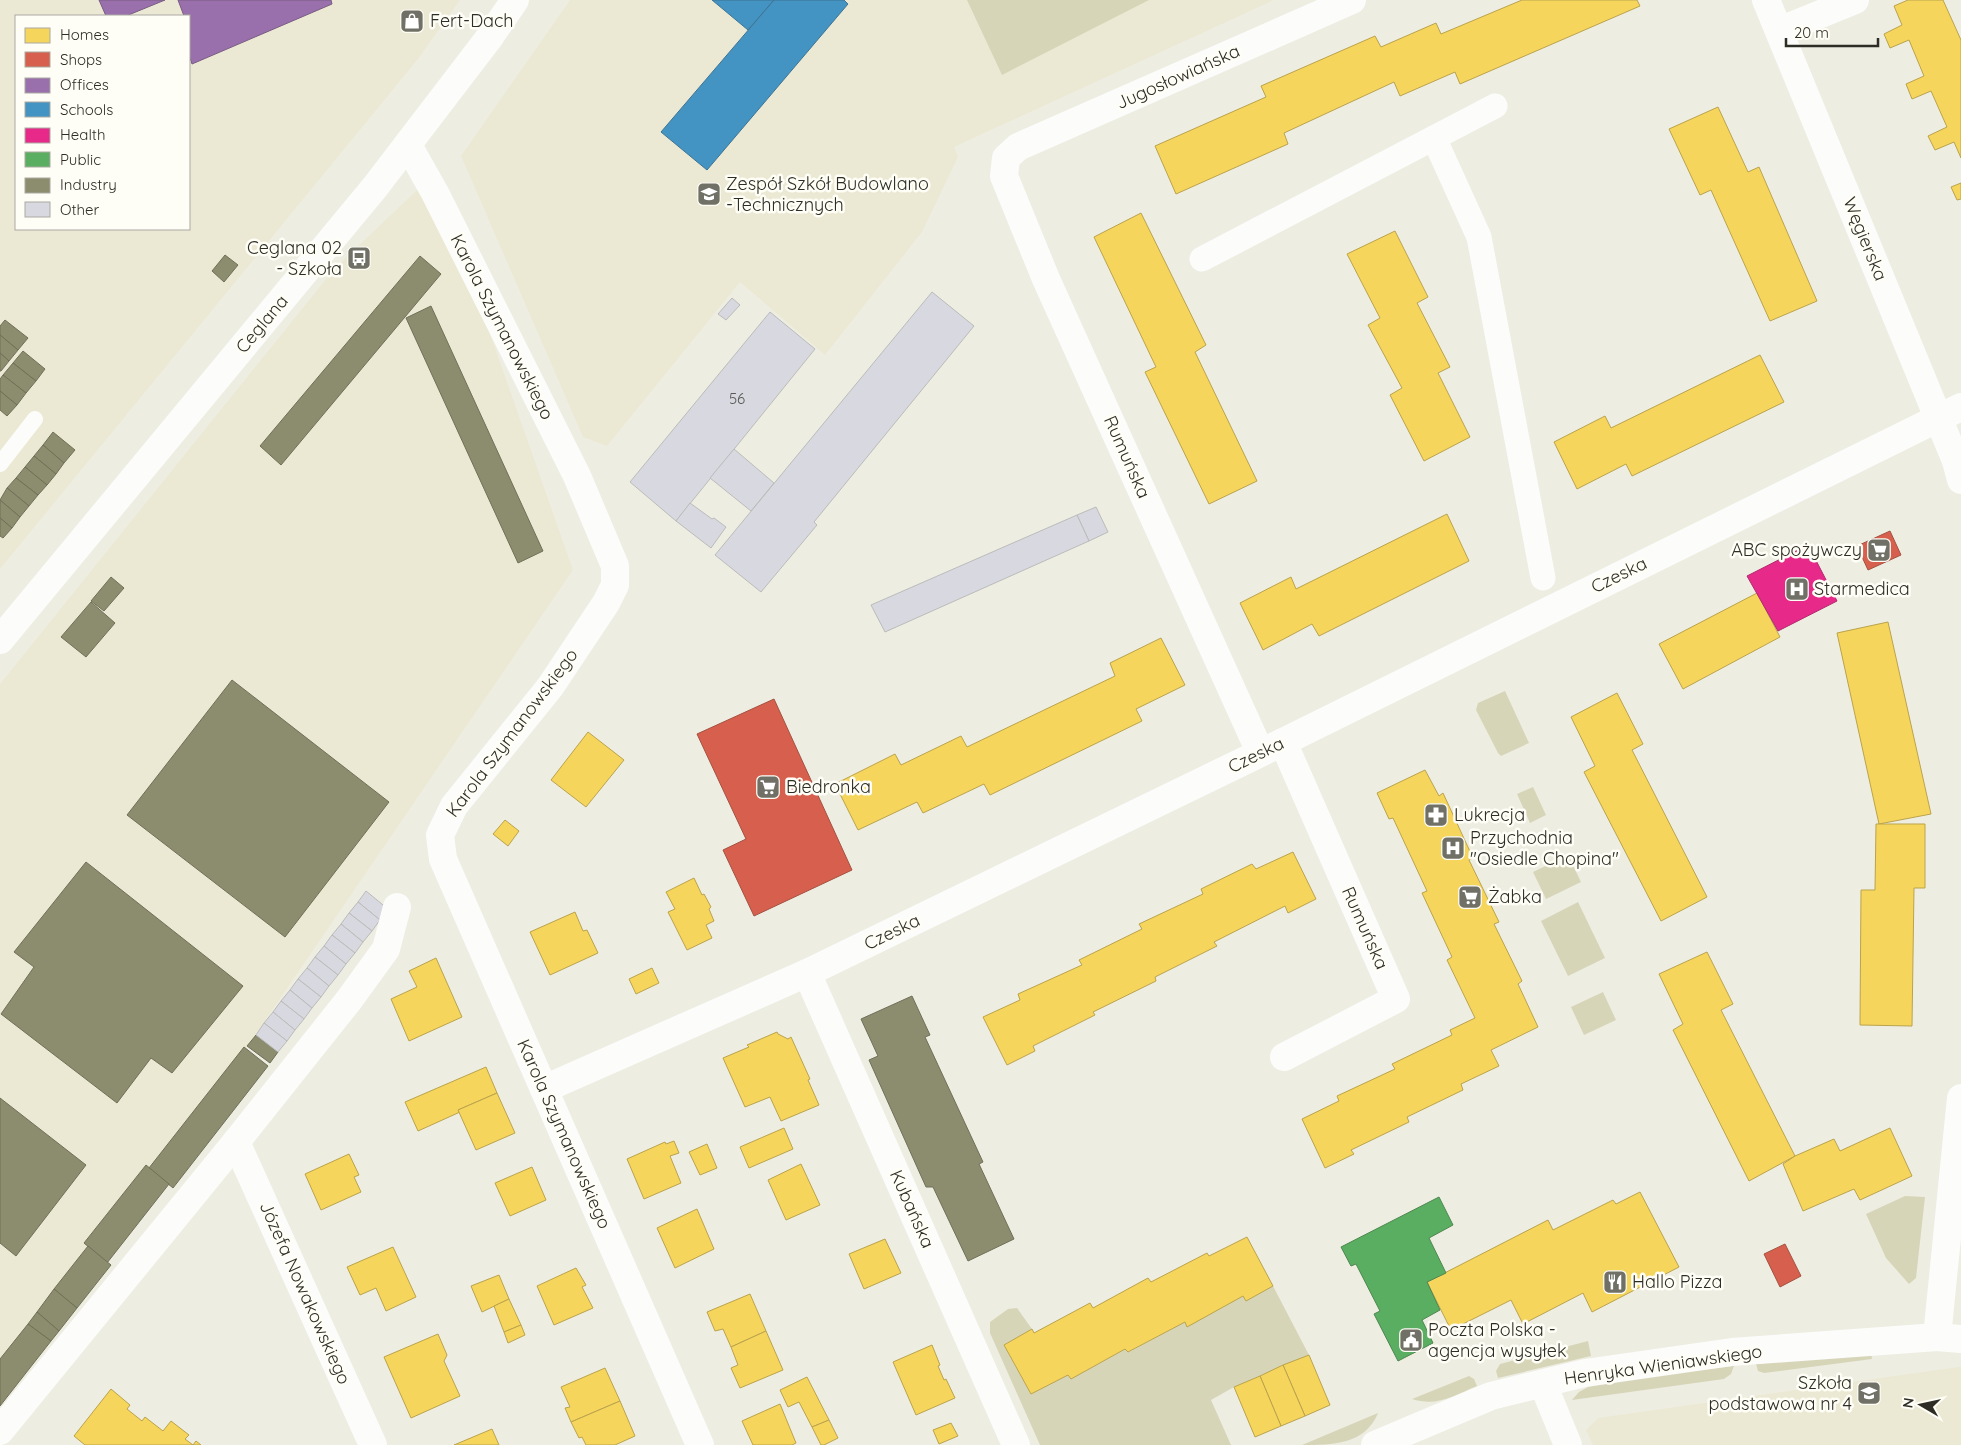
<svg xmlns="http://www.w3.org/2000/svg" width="1961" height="1445" viewBox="0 0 1961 1445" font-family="Quicksand,sans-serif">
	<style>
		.built { fill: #ebe9d4; fill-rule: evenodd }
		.green { fill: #d7d5b8 }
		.homes { fill: #f6d55c; stroke: #baa34c }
		.shops { fill: #d6604d; stroke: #a45141 }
		.offices { fill: #9970ab; stroke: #795c83 }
		.schools { fill: #4393c3; stroke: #3d7494 }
		.health { fill: #e7298a; stroke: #b02a6c }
		.public { fill: #5aae61; stroke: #4d874f }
		.industry { fill: #8c8c6e; stroke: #707058 }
		.building { fill: #d7d8e0; stroke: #bbbbb9 }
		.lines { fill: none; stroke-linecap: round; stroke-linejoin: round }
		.service { stroke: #fcfcfb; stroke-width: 16 }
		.pedestrian { stroke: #fcfcfb; stroke-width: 25 }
		.minor { stroke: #fcfcfb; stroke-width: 28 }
		.labels { text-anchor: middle; stroke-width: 5; stroke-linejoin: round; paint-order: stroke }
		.number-label { font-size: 15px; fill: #585854 }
		.poi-label { font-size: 18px; fill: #2e2d25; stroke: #fffef6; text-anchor: start }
		.street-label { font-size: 18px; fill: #2e2d25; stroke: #fffef6 }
	</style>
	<rect width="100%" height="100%" fill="#eeede2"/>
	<g class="built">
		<path d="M0,0H460L418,59L0,569ZM16,16H189V229H16Z"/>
		<polygon points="570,0 1274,0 954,147 958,157 922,232 825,355 740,282 607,446 583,437 461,156"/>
		<polygon points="434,174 573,570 98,1265 0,1389 0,684 335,268"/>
		<polygon points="1958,1367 1961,1367 1961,1445 1593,1445 1586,1430 1598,1418"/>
	</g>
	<g class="green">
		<polygon points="967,0 1149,0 1002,75"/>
		<polygon points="1505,691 1529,743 1501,756 1498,753 1476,710 1478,703"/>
		<polygon points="1533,787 1546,815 1530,823 1517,794"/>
		<polygon points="1568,855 1581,882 1546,899 1533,872"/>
		<polygon points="1578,902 1605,958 1568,976 1541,921"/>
		<polygon points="1603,992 1616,1020 1584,1035 1571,1007"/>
		<polygon points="1905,1196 1925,1197 1916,1278 1909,1284 1886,1258 1866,1214"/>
		<polygon points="1273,1286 1309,1355 1234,1387 1211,1400 1231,1445 1040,1445 990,1333 990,1322 1008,1309 1017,1308 1032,1329 1004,1345 1031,1394 1068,1375 1071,1379 1125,1349 1129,1352 1185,1322 1187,1326 1243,1296 1246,1300"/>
		<polygon points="1588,1341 1591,1356 1498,1378 1496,1371 1500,1364"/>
		<polygon points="1871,1353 1872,1359 1764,1373 1758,1371 1756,1364"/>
		<polygon points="1734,1366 1731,1374 1724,1379 1572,1400 1579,1392 1588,1387 1652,1376"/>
		<path d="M1469,1376L1474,1379L1477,1386C1453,1396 1437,1407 1412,1399Z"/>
		<path d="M1378,1413C1365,1445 1332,1445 1302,1445Z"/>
	</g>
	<g class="homes">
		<polygon points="1522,0 1637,0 1640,6 1460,84 1455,72 1400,96 1394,82 1284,133 1288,144 1176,194 1155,146 1266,97 1261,86 1375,36 1381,47 1436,23 1441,34"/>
		<polygon points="1908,0 1943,0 1961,40 1961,158 1954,142 1935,150 1928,136 1947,127 1931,91 1912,99 1906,84 1924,76 1909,40 1890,48 1884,34 1902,25 1894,6"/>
		<polygon points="1718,107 1748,172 1759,167 1817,301 1770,321 1711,190 1700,195 1669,129"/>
		<polygon points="1961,183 1961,199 1957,200 1951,187"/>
		<polygon points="1141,213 1206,345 1195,352 1257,481 1209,504 1145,372 1156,367 1094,237"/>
		<polygon points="1395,231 1428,297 1417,303 1450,367 1438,373 1470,437 1424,461 1390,395 1402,388 1368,325 1380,318 1347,254"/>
		<polygon points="1760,355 1784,402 1632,476 1626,464 1577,489 1554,442 1605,416 1611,428"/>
		<polygon points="1447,514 1469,561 1319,636 1312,624 1263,650 1240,603 1291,577 1296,589"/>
		<polygon points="1757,593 1780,637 1683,689 1659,644"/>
		<polygon points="1888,622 1931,814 1879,824 1837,633"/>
		<polygon points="1161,638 1185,685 1136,709 1142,721 990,795 984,784 923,813 917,802 858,830 835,784 895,754 901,765 961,736 967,747 1115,676 1110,663"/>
		<polygon points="1617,693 1643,744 1632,750 1707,897 1661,921 1584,772 1595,766 1571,717"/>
		<polygon points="588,732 624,760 586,807 551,780"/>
		<polygon points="1425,770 1439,796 1443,793 1473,858 1469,860 1499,922 1494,924 1522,981 1518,984 1538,1027 1491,1050 1499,1066 1461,1084 1463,1090 1407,1117 1409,1122 1351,1150 1354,1154 1325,1168 1302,1119 1339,1101 1337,1096 1395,1069 1392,1064 1452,1035 1450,1030 1475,1018 1447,960 1452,957 1422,893 1427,891 1393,818 1389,819 1377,793"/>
		<polygon points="505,820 519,831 508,846 493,834"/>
		<polygon points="1876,824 1925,824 1925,888 1914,888 1912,1026 1860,1025 1861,890 1875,890"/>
		<polygon points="1293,852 1316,899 1288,913 1285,906 1214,942 1217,946 1155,977 1156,981 1093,1012 1095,1015 1033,1046 1035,1051 1007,1065 983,1017 1020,1000 1018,994 1082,965 1079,960 1142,929 1139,924 1203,894 1201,889 1252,864 1256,869"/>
		<polygon points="694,878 702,895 704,894 711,907 709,909 714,921 706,925 712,938 687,950 668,912 675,909 666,892"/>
		<polygon points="575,912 583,931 587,930 598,953 550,975 530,932"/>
		<polygon points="1707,952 1733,1004 1721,1010 1795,1156 1749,1181 1673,1030 1683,1024 1659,974"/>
		<polygon points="436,958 462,1017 409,1041 391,999 417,987 409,971"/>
		<polygon points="652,968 659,983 636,994 629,979"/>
		<polygon points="777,1032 778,1034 788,1039 791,1037 810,1079 808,1080 819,1105 781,1121 770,1097 745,1107 723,1058 749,1047 747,1045"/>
		<polygon points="486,1067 497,1093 458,1110 460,1112 418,1131 405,1102"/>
		<polygon points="497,1093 515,1133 476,1150 458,1110"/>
		<polygon points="784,1128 793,1149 749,1168 740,1147"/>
		<polygon points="1890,1128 1912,1176 1860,1200 1854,1189 1803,1211 1783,1164 1795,1156 1834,1139 1840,1151"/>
		<polygon points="674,1141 679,1153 670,1156 681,1183 644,1199 627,1159 665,1142 666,1144"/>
		<polygon points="707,1144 717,1168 700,1175 689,1152"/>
		<polygon points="349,1154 359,1175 354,1177 361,1192 321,1210 305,1174"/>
		<polygon points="801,1164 820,1205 786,1220 768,1180"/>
		<polygon points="532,1167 546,1200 510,1216 495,1183"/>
		<polygon points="1640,1192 1679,1267 1592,1312 1583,1293 1523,1324 1511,1300 1451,1330 1427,1282 1548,1220 1553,1230 1613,1200 1616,1204"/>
		<polygon points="697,1209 714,1249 675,1268 657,1228"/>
		<polygon points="1247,1237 1273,1286 1246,1301 1243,1296 1187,1327 1185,1322 1128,1352 1125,1349 1071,1379 1068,1375 1031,1394 1004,1345 1032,1329 1034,1333 1090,1303 1093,1308 1148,1278 1151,1282 1207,1253 1209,1256"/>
		<polygon points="885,1239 901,1273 864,1289 849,1254"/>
		<polygon points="393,1247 416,1297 386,1311 376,1288 360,1295 347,1267"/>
		<polygon points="576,1268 586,1285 582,1287 593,1308 554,1325 537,1286"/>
		<polygon points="499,1275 509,1299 482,1312 471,1286"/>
		<polygon points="750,1294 766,1331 731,1347 723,1329 715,1331 707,1312"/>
		<polygon points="509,1299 521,1325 504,1332 494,1306"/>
		<polygon points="521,1325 525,1335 508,1343 504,1332"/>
		<polygon points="766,1331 783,1370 740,1388 731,1368 738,1365 731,1347"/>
		<polygon points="438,1334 447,1355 444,1361 460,1396 411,1418 384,1357"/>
		<polygon points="932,1345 940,1365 938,1366 944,1380 946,1379 955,1398 916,1415 893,1362"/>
		<polygon points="1309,1355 1330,1405 1305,1416 1283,1365"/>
		<polygon points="1283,1365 1305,1416 1281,1426 1260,1376"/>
		<polygon points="605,1368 620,1401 571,1422 565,1408 570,1407 561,1387"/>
		<polygon points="1260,1376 1281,1426 1255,1437 1234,1387"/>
		<polygon points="807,1377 829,1420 812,1427 799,1402 788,1407 780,1390"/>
		<polygon points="111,1389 130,1405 127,1409 142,1421 145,1417 163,1431 171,1421 189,1435 185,1439 193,1445 196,1441 201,1445 85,1445 74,1436"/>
		<polygon points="620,1401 635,1436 615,1445 586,1445 582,1437 579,1438 571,1422"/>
		<polygon points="780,1404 796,1443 792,1445 753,1445 742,1421"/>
		<polygon points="829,1420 838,1438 824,1445 821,1445 812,1427"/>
		<polygon points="951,1423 958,1436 939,1444 933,1430"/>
		<polygon points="492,1429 499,1445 454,1445"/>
	</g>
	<g class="shops">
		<polygon points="1890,531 1901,555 1868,570 1857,546"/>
		<polygon points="774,699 852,870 754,916 723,850 746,839 697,734"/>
		<polygon points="1785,1244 1801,1276 1780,1287 1764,1254"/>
	</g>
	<g class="offices">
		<polygon points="99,0 165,0 126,16 106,16"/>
		<polygon points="178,0 331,0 332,4 192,64 189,55 189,16 184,16"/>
	</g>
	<g class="schools">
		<polygon points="712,0 774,0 748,30"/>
		<polygon points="774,0 844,0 848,4 707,170 661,132"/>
	</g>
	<polygon class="health" points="1808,545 1837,601 1778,631 1747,576"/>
	<polygon class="public" points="1439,1197 1453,1225 1429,1238 1446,1273 1427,1282 1440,1310 1422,1320 1433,1343 1398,1361 1374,1314 1380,1311 1356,1264 1351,1266 1341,1247"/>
	<g class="industry">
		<polygon points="225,255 238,265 224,282 212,271"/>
		<polygon points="420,256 441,274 281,465 260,446"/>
		<polygon points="431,306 543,551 518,563 406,318"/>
		<polygon points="5,320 28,338 18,350 0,335 0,326"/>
		<polygon points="0,335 18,350 9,361 0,353"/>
		<polygon points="23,351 45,369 36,381 13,363"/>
		<polygon points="0,353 9,361 1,371 0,371"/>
		<polygon points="13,363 36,381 26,393 3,375"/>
		<polygon points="3,375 26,393 17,405 0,391 0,379"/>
		<polygon points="0,391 17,405 7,416 0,410"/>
		<polygon points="53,432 75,450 64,463 43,445"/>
		<polygon points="43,445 64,463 56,474 34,456"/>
		<polygon points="34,456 56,474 47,485 25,467"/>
		<polygon points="25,467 47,485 38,495 16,478"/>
		<polygon points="16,478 38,495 29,506 7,488"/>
		<polygon points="7,488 29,506 20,517 0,500"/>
		<polygon points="0,500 20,517 12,528 0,518"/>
		<polygon points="0,518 12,528 3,538 0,536"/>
		<polygon points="111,577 124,588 104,611 91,601"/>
		<polygon points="91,602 115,623 86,657 61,637"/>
		<polygon points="232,680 389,802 285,937 127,815"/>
		<polygon points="86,862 243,986 172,1073 151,1058 117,1103 1,1014 34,967 14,952"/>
		<polygon points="912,996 930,1035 925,1037 983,1162 979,1164 1014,1239 968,1261 933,1187 926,1187 869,1060 878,1056 861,1019"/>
		<polygon points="256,1035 278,1052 270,1063 247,1046"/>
		<polygon points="244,1047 268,1066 173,1188 149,1168"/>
		<polygon points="0,1098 86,1165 16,1256 0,1243"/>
		<polygon points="146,1165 169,1184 107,1263 84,1243"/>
		<polygon points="88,1246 111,1265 77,1308 54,1289"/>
		<polygon points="54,1289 77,1308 59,1331 37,1312"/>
		<polygon points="37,1312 59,1331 51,1341 28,1324"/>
		<polygon points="28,1324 51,1341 0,1406 0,1359"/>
	</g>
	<g class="building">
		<polygon points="932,292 974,326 814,522 817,525 761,592 715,555"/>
		<polygon points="732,298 740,305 726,320 718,314"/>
		<polygon points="770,312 815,349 676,521 630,482"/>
		<polygon points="734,449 774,483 751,511 710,478"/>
		<polygon points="690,503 712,519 714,518 726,527 711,548 676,521"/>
		<polygon points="1096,507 1108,532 1089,541 1077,515"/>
		<polygon points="1077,515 1089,541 885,632 871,605"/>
		<polygon points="366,891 388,909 380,920 358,902"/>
		<polygon points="358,902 380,920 372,931 349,913"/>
		<polygon points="349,913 372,931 363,942 341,924"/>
		<polygon points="341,924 363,942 355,953 332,935"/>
		<polygon points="332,935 355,953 346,964 324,946"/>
		<polygon points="324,946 346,964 338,975 315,957"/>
		<polygon points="315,957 338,975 329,986 307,968"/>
		<polygon points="307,968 329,986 321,997 298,979"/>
		<polygon points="298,979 321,997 312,1008 290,990"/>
		<polygon points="290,990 312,1008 304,1019 281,1001"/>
		<polygon points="281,1001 304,1019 295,1030 273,1012"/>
		<polygon points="273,1012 295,1030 287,1041 264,1023"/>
		<polygon points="264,1023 287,1041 278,1052 256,1035"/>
	</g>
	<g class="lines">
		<polyline class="service" points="0,464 35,419"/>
		<g class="pedestrian">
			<polyline points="1434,138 1479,237 1543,578"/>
			<polyline points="1202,259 1495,106"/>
		</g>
		<g class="minor">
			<polyline points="1766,0 1956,461 1961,480"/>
			<polyline points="1779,31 1855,0"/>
			<polyline points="408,145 435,193 577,476 615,566 615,585 606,603 550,687 454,806 440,835 443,859 700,1445"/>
			<polyline points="0,640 375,187 489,38 515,0"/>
			<polyline points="1283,742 1396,999 1284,1057"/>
			<polyline points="1260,752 1046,279 1004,176 1006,158 1018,147 1352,0"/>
			<polyline points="807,973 1016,1445"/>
			<polyline points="544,1089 807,973 1283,742 1961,407"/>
			<polyline points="236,1142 373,1445"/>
			<polyline points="1937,1337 1961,1098"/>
			<polyline points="1543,1384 1568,1445"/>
			<polyline points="0,1431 236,1142 349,1000 386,949 397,907"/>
			<polyline points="1375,1445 1491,1396 1585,1373 1732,1352 1937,1337 1961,1339"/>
		</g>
	</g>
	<defs>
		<g id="shop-square" transform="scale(1.25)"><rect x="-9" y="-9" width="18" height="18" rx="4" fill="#717067" stroke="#fffef6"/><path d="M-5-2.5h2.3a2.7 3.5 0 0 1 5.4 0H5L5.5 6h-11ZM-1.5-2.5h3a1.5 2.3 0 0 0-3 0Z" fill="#fff"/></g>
		<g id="school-square" transform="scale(1.25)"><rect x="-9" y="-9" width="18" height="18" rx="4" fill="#717067" stroke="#fffef6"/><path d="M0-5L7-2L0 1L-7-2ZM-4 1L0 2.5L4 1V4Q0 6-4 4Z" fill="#fff"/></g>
		<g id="bus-square" transform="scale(1.25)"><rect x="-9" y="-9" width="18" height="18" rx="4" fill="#717067" stroke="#fffef6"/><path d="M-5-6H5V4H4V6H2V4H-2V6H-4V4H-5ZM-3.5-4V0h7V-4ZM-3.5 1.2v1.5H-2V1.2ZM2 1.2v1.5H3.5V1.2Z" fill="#fff"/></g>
		<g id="supermarket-square" transform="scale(1.25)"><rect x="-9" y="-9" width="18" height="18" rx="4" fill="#717067" stroke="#fffef6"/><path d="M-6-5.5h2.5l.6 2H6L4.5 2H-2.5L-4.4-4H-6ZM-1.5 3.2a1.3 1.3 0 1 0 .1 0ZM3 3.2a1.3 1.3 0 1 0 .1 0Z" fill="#fff"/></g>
		<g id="hospital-square" transform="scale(1.25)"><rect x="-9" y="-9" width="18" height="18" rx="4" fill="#717067" stroke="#fffef6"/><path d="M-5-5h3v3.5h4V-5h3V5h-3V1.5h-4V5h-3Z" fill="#fff"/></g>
		<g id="pharmacy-square" transform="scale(1.25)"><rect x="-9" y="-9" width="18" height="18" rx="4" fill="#717067" stroke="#fffef6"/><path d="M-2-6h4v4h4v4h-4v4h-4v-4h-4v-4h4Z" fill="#fff"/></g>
		<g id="restaurant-square" transform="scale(1.25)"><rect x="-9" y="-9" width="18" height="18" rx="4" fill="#717067" stroke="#fffef6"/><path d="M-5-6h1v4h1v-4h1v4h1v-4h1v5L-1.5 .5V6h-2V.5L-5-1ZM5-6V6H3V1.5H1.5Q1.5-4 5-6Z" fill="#fff"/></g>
		<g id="civic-square" transform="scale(1.25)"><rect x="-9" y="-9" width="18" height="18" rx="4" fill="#717067" stroke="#fffef6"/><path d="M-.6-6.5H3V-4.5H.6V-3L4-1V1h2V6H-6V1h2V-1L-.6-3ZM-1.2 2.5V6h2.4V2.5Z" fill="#fff"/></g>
	</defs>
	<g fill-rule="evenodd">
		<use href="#shop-square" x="412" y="21"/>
		<use href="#school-square" x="709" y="194"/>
		<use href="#bus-square" x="359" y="258"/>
		<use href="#supermarket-square" x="1879" y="550"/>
		<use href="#hospital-square" x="1797" y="589"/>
		<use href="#supermarket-square" x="768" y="787"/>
		<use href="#pharmacy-square" x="1436" y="815"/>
		<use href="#hospital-square" x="1453" y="848"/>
		<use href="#supermarket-square" x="1470" y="897"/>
		<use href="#restaurant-square" x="1615" y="1282"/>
		<use href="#civic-square" x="1411" y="1340"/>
		<use href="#school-square" x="1869" y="1393"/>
	</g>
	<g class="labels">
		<g class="number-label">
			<text x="737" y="404">56</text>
		</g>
		<g class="poi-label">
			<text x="430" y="27">Fert-Dach</text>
			<text x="726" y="190">Zespół Szkół Budowlano<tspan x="726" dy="21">-Technicznych</tspan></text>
			<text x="342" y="254" text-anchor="end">Ceglana 02<tspan x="342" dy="21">- Szkoła</tspan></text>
			<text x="1862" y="556" text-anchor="end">ABC spożywczy</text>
			<text x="1814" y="595">Starmedica</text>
			<text x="786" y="793">Biedronka</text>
			<text x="1454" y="821">Lukrecja</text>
			<text x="1470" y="844">Przychodnia<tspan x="1470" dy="21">"Osiedle Chopina"</tspan></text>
			<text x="1488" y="903">Żabka</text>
			<text x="1632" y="1288">Hallo Pizza</text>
			<text x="1428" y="1336">Poczta Polska -<tspan x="1428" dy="21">agencja wysyłek</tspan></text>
			<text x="1852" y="1389" text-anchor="end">Szkoła<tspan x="1852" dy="21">podstawowa nr 4</tspan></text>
		</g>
		<g class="street-label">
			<text transform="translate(1178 77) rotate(-24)" y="6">Jugosłowiańska</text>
			<text transform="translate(1865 239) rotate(68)" y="6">Węgierska</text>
			<text transform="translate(262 324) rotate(-50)" y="6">Ceglana</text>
			<text transform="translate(502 327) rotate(63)" y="6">Karola Szymanowskiego</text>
			<text transform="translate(1127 457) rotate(66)" y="6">Rumuńska</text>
			<text transform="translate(1619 575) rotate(-26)" y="6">Czeska</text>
			<text transform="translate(512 733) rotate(-53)" y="6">Karola Szymanowskiego</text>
			<text transform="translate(1256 755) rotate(-26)" y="6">Czeska</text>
			<text transform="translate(1365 928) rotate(66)" y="6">Rumuńska</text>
			<text transform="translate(892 932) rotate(-26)" y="6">Czeska</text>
			<text transform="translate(564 1134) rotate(66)" y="6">Karola Szymanowskiego</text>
			<text transform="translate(912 1209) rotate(66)" y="6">Kubańska</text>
			<text transform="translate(305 1293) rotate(66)" y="6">Józefa Nowakowskiego</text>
			<text transform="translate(1663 1365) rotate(-8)" y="6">Henryka Wieniawskiego</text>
		</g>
	</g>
	<rect x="15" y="15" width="175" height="215" fill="#fffef6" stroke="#abaaa2"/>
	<rect x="25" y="28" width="25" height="15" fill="#f6d55c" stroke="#abaaa2"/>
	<text x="60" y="40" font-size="15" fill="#2e2d25">Homes</text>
	<rect x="25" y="52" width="25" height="15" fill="#d6604d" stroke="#abaaa2"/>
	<text x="60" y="65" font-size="15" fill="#2e2d25">Shops</text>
	<rect x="25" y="78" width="25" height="15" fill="#9970ab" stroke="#abaaa2"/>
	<text x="60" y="90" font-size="15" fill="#2e2d25">Offices</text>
	<rect x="25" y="102" width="25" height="15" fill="#4393c3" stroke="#abaaa2"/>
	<text x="60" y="115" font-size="15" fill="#2e2d25">Schools</text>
	<rect x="25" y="128" width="25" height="15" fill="#e7298a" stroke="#abaaa2"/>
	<text x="60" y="140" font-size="15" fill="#2e2d25">Health</text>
	<rect x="25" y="152" width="25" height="15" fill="#5aae61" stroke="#abaaa2"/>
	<text x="60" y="165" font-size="15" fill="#2e2d25">Public</text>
	<rect x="25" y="178" width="25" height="15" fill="#8c8c6e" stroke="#abaaa2"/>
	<text x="60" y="190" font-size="15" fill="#2e2d25">Industry</text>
	<rect x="25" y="202" width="25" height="15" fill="#d7d8e0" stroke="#abaaa2"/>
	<text x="60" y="215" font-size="15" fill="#2e2d25">Other</text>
	<g transform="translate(1921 1405) rotate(279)" stroke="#fffef6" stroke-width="4" paint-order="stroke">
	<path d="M0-4L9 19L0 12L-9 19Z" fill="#2e2d25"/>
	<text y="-8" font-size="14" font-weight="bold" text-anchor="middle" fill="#2e2d25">N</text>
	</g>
	<path d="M1786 38v8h92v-8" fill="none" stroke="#2e2d25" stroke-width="2.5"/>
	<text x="1794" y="38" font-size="15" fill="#2e2d25" stroke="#fffef6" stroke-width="4" paint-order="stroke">20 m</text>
</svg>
